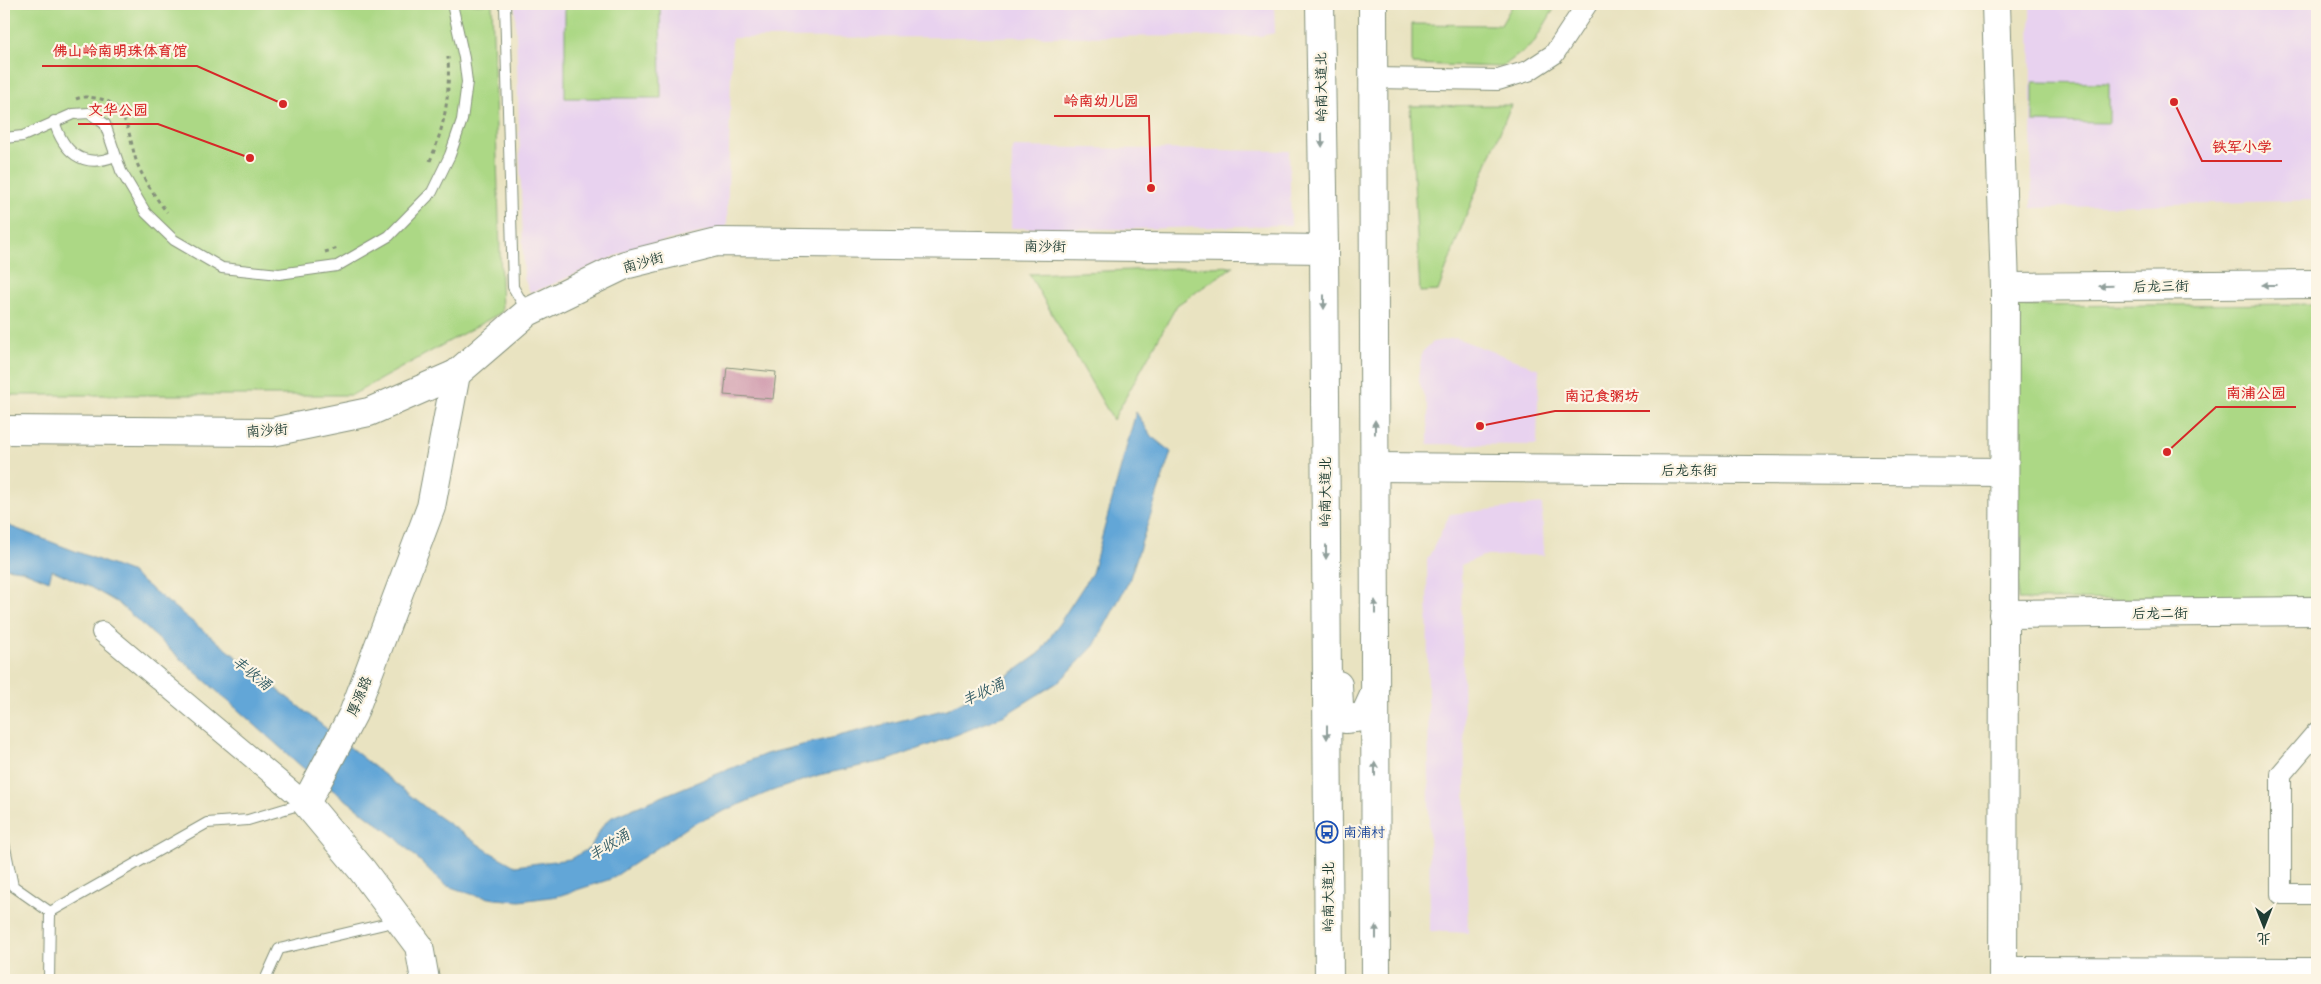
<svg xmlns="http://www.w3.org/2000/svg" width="2321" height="984" viewBox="0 0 2321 984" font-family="'Comic Neue','LXGW WenKai TC',sans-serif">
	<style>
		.built { fill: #e8d2ef }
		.green { fill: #acd885; stroke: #668a5c }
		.water { fill: #62a6d7; stroke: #407286 }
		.building { fill: #cc93a9 }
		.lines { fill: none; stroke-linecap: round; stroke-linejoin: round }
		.lane-casing { stroke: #84907a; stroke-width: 12 }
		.street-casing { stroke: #84907a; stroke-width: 22 }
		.secondary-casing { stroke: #84907a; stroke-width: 30 }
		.path { stroke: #84907a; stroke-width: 3; stroke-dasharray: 4 4; stroke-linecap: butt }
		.lane { stroke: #fff; stroke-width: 10 }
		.street { stroke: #fff; stroke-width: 20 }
		.secondary { stroke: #fff; stroke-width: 28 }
		.oneway { fill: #8f9e9a }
		.labels { text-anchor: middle; stroke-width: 4.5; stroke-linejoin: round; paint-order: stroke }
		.street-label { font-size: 14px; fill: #1f3d34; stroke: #fcf5e5 }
		.transit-label { font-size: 14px; fill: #164399; stroke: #fcf5e5; text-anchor: start }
		.water-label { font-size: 15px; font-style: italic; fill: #335c65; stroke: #fcf5e5 }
		.leader { fill: none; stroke: #d62828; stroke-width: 2 }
		.callout-dot { fill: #d62828; stroke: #fcf5e5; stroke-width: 2 }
		.callout-label { font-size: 15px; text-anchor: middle; font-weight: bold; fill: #d62828; stroke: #fcf5e5; stroke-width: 4.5; stroke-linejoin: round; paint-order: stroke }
	</style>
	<rect width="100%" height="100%" fill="#fcf5e5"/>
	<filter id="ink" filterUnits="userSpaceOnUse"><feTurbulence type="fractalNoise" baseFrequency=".02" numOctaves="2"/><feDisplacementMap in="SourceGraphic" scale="10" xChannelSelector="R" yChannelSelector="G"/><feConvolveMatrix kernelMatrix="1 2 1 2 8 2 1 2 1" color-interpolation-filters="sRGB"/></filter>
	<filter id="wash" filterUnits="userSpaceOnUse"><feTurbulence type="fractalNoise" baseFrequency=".0096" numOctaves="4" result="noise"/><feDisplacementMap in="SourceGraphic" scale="20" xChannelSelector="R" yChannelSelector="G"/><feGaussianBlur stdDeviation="1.12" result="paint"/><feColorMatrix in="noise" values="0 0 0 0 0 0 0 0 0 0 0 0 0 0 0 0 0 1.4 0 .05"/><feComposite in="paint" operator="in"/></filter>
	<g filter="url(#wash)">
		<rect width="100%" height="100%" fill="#e9e3c1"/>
		<g class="built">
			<polygon points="515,4 1274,4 1275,33 1260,36 732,38 727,227 634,248 544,288 530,292 524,278"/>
			<polygon points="2030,4 2317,4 2317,200 2032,208"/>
			<polygon points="1012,147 1289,151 1291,225 1129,229 1011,228"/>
			<polygon points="1456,338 1539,369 1537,445 1428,444 1428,409 1418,378 1422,352 1433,342"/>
			<polygon points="1542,504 1544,555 1483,556 1461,565 1468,933 1430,931 1427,560 1450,514"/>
		</g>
		<g class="green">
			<polygon points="4,4 492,4 502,312 352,395 4,395"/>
			<polygon points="565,4 660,4 661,98 565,98"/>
			<polygon points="1513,4 1557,4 1533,44 1502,67 1412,64 1412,24 1501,25"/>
			<polygon points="2033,82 2109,83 2109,123 2033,122"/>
			<polygon points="1511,105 1462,226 1438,291 1420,292 1410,106"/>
			<polygon points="1234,266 1177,305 1113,420 1029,274"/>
			<polygon points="2317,304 2317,598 2018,600 2016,306"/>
		</g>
		<polygon class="water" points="1136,412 1151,436 1171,452 1129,581 1094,646 1060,681 1005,715 961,733 889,760 819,775 769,792 691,825 611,879 558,896 520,901 495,899 474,895 445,885 393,835 302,767 118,603 90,587 52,570 49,581 22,570 4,568 4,524 130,572 426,808 488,851 515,866 570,859 590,848 603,825 612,817 766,754 947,709 995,685 1040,653 1092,573"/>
		<g id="blocks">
			<polygon class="building" points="727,367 776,372 773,399 724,395"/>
		</g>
	</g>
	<g filter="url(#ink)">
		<use href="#blocks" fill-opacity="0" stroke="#84907a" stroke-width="1"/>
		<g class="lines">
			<g class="lane-casing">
				<g id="lane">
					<polyline points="505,4 513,287 527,311"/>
					<path d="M54,121C63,151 82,170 115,156"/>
					<polyline points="4,138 23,136 73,114 89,113 105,124 121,171 146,213 174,240 222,268 279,274 337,266 389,236 432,192 450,155 462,120 467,82 464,58 452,4"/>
					<polyline points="4,843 13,886 50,912"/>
					<polyline points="49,980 50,912 207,823 248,820 305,803"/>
					<polyline points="265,980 279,949 397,921"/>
				</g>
			</g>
			<g class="street-casing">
				<g id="street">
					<polyline points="1374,78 1498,80 1528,71 1554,54 1587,4"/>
					<polyline points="102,632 306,803"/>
					<polyline points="2317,732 2281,774 2281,894 2317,894"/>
				</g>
			</g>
			<g class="secondary-casing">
				<g id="secondary">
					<polyline points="1320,4 1324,249 1329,980"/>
					<polyline points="1373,4 1376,980"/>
					<polyline points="1996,4 2005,287 2003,980"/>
					<polyline points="2005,287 2317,284"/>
					<polyline points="4,430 272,432 369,412 456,374 528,312 625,265 717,242 1324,249"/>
					<polyline points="1375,467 2004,472"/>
					<polyline points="2003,614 2317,611"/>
					<polyline points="1338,685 1339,707 1345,719 1364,717 1375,693"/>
					<polyline points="2003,971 2317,972"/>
					<polyline points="425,980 419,946 362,870 306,803 353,714 431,507 456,374"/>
				</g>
			</g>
			<g class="path">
				<path d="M76,99C83,96 88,97 95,98C133,102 127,144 140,170C147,184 157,200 167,212"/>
				<path d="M430,161C445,125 450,96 448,57"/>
				<polyline points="325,252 338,248"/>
			</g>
			<use href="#lane" class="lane"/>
			<use href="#street" class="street"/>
			<use href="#secondary" class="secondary"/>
		</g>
		<defs><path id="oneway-solid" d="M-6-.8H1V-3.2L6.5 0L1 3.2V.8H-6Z" transform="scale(1.25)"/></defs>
		<g class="oneway">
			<use href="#oneway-solid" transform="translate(1322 140) rotate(89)"/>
			<use href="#oneway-solid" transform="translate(2269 285) rotate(180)"/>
			<use href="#oneway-solid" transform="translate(2106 286) rotate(179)"/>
			<use href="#oneway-solid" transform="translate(1324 302) rotate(90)"/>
			<use href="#oneway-solid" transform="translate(1375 427) rotate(-90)"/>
			<use href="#oneway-solid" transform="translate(1326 552) rotate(90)"/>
			<use href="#oneway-solid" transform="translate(1375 607) rotate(-90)"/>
			<use href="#oneway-solid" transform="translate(1327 732) rotate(90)"/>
			<use href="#oneway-solid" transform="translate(1375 769) rotate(-90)"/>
			<use href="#oneway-solid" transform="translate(1376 932) rotate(-90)"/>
		</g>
	</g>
	<defs>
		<g id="bus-ring" transform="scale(1.125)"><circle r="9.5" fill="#fcf5e5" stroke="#1a4fb4" stroke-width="1.5"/><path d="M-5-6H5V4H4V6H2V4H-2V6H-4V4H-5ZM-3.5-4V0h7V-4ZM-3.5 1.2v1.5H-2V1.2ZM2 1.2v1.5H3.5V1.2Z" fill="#1a4fb4"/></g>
	</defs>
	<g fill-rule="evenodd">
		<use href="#bus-ring" x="1327" y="832"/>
	</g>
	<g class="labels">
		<g class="street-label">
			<text transform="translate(1321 87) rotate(-91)" y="5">岭南大道北</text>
			<text transform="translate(1045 246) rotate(1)" y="5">南沙街</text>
			<text transform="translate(643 262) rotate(-16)" y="5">南沙街</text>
			<text transform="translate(2161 286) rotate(-1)" y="5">后龙三街</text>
			<text transform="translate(267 430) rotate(-4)" y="5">南沙街</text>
			<text x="1689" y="475">后龙东街</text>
			<text transform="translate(1325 492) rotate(-90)" y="5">岭南大道北</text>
			<text x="2160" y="618">后龙二街</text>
			<text transform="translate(359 696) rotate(-67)" y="5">厚源路</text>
			<text transform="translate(1328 897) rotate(-90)" y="5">岭南大道北</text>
		</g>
		<g class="transit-label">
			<text x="1343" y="837">南浦村</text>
		</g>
		<g class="water-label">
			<text transform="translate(252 673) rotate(39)" y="5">丰收涌</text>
			<text transform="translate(983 692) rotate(-25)" y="5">丰收涌</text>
			<text transform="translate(609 845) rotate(-32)" y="5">丰收涌</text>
		</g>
	</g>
	<path class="leader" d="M283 104L197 66H42M1151 188L1149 116H1054M250 158L158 124H78M2174 102L2202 161H2282M2167 452L2216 407H2296M1480 426L1555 411H1650"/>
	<g class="callout-dot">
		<circle cx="283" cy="104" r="5"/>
		<circle cx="1151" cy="188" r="5"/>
		<circle cx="250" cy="158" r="5"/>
		<circle cx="2174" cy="102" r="5"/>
		<circle cx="2167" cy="452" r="5"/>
		<circle cx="1480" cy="426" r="5"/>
	</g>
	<g class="callout-label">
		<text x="120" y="56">佛山岭南明珠体育馆</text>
		<text x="1101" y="106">岭南幼儿园</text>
		<text x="118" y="115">文华公园</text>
		<text x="2242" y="152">铁军小学</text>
		<text x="2256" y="398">南浦公园</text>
		<text x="1602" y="401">南记食粥坊</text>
	</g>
	<rect width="2321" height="984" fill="none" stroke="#fcf5e5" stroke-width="20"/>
	<g transform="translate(2264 926) rotate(180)" stroke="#fcf5e5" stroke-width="4" paint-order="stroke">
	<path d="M0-4L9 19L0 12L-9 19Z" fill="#1f3d34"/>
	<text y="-8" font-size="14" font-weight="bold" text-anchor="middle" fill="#1f3d34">北</text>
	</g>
</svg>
